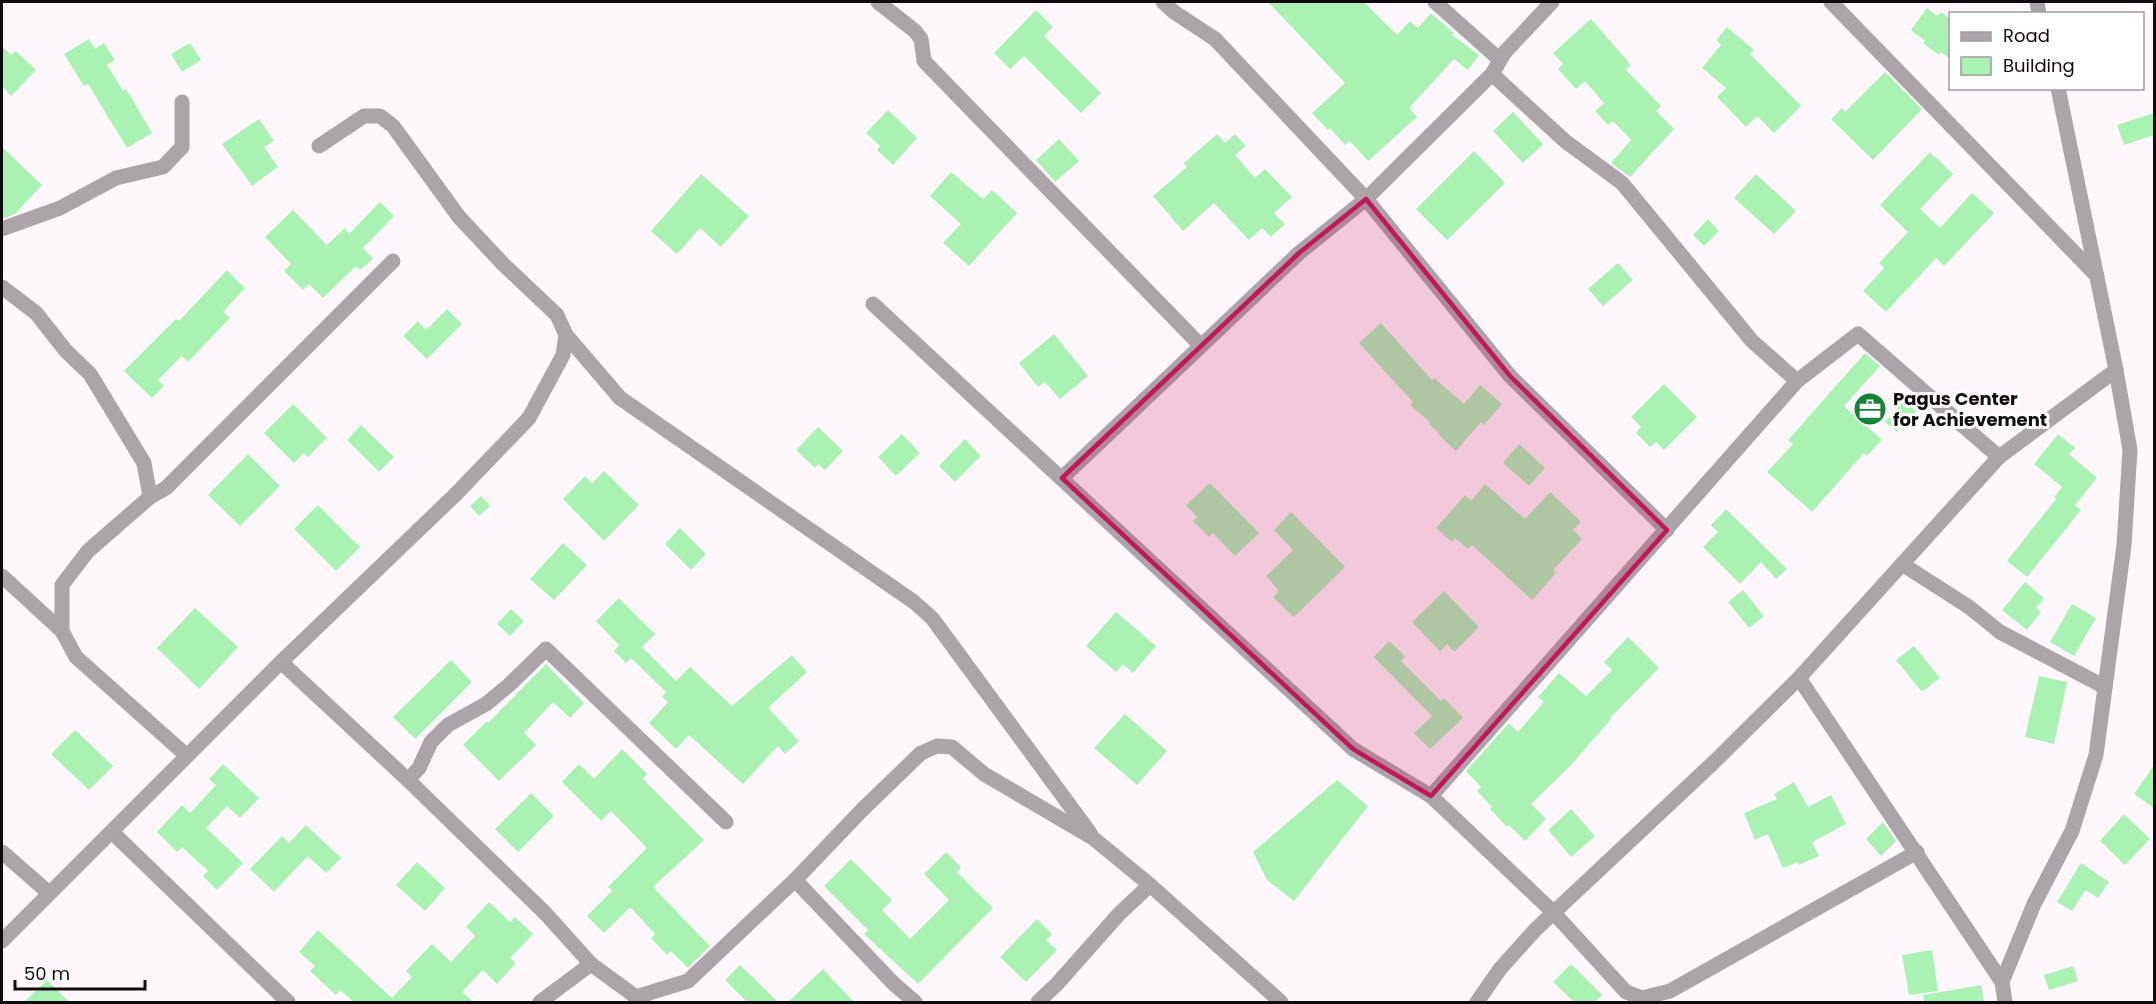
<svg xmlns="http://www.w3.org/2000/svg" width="2156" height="1004" viewBox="0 0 2156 1004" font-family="Poppins,sans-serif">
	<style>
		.building { fill: #a9f2b4 }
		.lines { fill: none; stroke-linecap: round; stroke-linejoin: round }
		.street { stroke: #aba4a8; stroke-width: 15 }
		.marked { fill: #c2185b; fill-opacity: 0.2; stroke: #c2185b; stroke-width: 4.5; stroke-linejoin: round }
		.labels { text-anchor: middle; stroke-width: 6; stroke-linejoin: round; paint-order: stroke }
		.poi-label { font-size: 18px; font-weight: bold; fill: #100b0e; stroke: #fff; text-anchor: start }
	</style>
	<rect width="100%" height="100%" fill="#fdf6fa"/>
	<g class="building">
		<polygon points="1268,2 1364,2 1397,35 1410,21 1418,28 1431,13 1454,33 1452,35 1479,55 1468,70 1454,59 1409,108 1417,117 1368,161 1350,141 1345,145 1330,128 1328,130 1312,113 1345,83"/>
		<polygon points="1927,8 1937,16 1941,12 1950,19 1950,59 1941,52 1939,55 1923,43 1925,41 1911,30"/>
		<polygon points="1036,10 1053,27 1044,36 1101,93 1081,113 1024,56 1010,69 994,53"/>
		<polygon points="1591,19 1631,65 1626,70 1661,106 1656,111 1674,129 1630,177 1611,163 1631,140 1613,121 1608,125 1595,111 1604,103 1585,81 1576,89 1558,69 1563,64 1553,53"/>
		<polygon points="1727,27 1754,50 1750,54 1801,106 1774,133 1757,116 1746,127 1717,97 1726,88 1702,68 1721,45 1716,40"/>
		<polygon points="89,39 95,49 104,43 115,60 107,65 123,91 126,89 152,133 127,148 88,84 84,86 64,54"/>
		<polygon points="190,43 201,60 182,72 171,54"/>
		<polygon points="2,46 11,55 16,51 36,70 11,96 2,86"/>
		<polygon points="1885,72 1922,109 1873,160 1831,119 1842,108 1845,112"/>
		<polygon points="888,110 917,138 893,165 877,150 880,146 866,133"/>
		<polygon points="1513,112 1543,144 1523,163 1493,131"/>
		<polygon points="2154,113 2154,135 2124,145 2117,125"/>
		<polygon points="259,119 274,141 264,147 278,167 252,186 222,144"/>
		<polygon points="1217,134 1225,143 1235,134 1246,146 1235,155 1255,178 1265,169 1292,197 1274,213 1285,224 1271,237 1262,228 1249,240 1214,203 1183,231 1153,196 1187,167 1184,163"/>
		<polygon points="1059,139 1079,161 1055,182 1036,160"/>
		<polygon points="2,147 42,185 15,214 2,219"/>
		<polygon points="1474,151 1505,183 1447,240 1416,209"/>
		<polygon points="1930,152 1953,174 1920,209 1940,228 1972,193 1994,213 1944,266 1936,258 1886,312 1863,291 1884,268 1879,263 1908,232 1880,205"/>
		<polygon points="951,172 983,199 992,190 1017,213 969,266 943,243 961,224 930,196"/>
		<polygon points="701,174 749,216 721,247 700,228 677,254 651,231"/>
		<polygon points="1756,174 1796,211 1774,234 1734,198"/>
		<polygon points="380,202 394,216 363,248 373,259 360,270 356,266 323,298 309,284 303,290 284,271 291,264 265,237 293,210 327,245 345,228 349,234"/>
		<polygon points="1708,219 1719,231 1704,246 1693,235"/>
		<polygon points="1618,263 1633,280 1603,306 1588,289"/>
		<polygon points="227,270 245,288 223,312 230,318 188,362 182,356 158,380 164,386 152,398 124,371 176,319 179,321"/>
		<polygon points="447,309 462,324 427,359 403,336 418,321 426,330"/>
		<polygon points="1381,323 1432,380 1434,378 1464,404 1480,385 1502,404 1484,425 1481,422 1456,451 1439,435 1440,434 1429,424 1430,422 1410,405 1413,402 1359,343"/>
		<polygon points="1054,334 1088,376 1060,399 1045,382 1038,387 1019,363"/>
		<polygon points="1865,353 1880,366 1844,406 1882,440 1867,456 1864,453 1812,512 1767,472 1793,444 1788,440"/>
		<polygon points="1664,384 1697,417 1664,450 1656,442 1650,447 1636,433 1641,427 1631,417"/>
		<polygon points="1904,401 1916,411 1897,432 1885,422"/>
		<polygon points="293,404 327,438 308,457 304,453 294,463 264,433"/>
		<polygon points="361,425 394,457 379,472 347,440"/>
		<polygon points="818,427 843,451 825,470 818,464 815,468 796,450"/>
		<polygon points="902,434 920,453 896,476 878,457"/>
		<polygon points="2058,434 2075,448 2069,454 2097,478 2075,505 2081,510 2027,577 2007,561 2056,499 2054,497 2062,487 2034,464"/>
		<polygon points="965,439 981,456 955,482 939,466"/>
		<polygon points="1519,444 1545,468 1529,486 1503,463"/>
		<polygon points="248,454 280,486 240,526 208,495"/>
		<polygon points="604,471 639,505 604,541 563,499 585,476 592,483"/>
		<polygon points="1210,483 1259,533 1235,556 1213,533 1209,537 1193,521 1197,517 1186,505"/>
		<polygon points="1485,484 1525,519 1550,492 1581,522 1573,530 1582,539 1553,570 1556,573 1532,600 1472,545 1468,549 1455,538 1452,542 1436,528 1465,495 1471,501"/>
		<polygon points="481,496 490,506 479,516 470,506"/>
		<polygon points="318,505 360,547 336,571 294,529"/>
		<polygon points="1726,509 1787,569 1776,579 1761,562 1740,584 1703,547 1718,532 1711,525"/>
		<polygon points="1291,512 1345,567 1294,617 1273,597 1279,591 1266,576 1293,550 1274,530"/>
		<polygon points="680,528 706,554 691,570 665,544"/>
		<polygon points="563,543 587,565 554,600 530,579"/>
		<polygon points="2025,582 2044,598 2036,608 2041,612 2027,630 2002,610"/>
		<polygon points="1743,590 1764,616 1749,628 1728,602"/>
		<polygon points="1444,591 1479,627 1454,652 1447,644 1440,651 1412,622"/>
		<polygon points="619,598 655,634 642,647 676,681 690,667 732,706 792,655 807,672 768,708 799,741 785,754 778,746 743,784 689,735 676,749 649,723 668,702 662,697 666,692 631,658 626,663 614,651 619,645 596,621"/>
		<polygon points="2072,604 2096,618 2074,656 2050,642"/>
		<polygon points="195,608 238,647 199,689 157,648"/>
		<polygon points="511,609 524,621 510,636 497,624"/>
		<polygon points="1116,612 1156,646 1133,673 1123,664 1116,672 1086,646"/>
		<polygon points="1628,637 1659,668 1610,718 1611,719 1570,766 1531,804 1546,819 1525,841 1509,825 1507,827 1490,809 1492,807 1477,791 1481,787 1466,771 1509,723 1518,732 1544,702 1538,697 1559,673 1586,696 1612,670 1604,662"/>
		<polygon points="1389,641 1405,656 1401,661 1441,701 1444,698 1463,718 1430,749 1414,733 1432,716 1374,657"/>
		<polygon points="1914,646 1940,678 1922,692 1896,660"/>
		<polygon points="451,660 472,682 415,739 393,717"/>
		<polygon points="546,664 584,703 570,718 553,702 524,733 536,745 499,781 463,745 487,721 488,723"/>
		<polygon points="2039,676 2067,682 2054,744 2025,737"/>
		<polygon points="1125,714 1167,751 1137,785 1094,748"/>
		<polygon points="75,730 113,766 89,790 51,754"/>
		<polygon points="622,749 647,774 643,779 704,840 653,887 710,946 688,968 671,951 667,955 651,938 655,934 632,909 629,908 604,933 587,916 612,891 608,887 647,848 611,811 601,821 562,782 579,764 594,779"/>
		<polygon points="223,764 259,798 240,818 227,806 206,828 243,863 217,890 203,876 208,871 182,847 177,852 157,832 182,805 190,813 216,785 209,779"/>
		<polygon points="2154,765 2154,808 2134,794"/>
		<polygon points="1337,780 1368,806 1294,901 1267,880 1253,852"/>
		<polygon points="1794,782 1808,807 1831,795 1846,824 1812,842 1819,856 1799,865 1798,862 1783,868 1768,834 1755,840 1744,813 1777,799 1774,794"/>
		<polygon points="531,793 554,816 518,852 495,829"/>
		<polygon points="1571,809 1595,836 1571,857 1548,830"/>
		<polygon points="2124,814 2150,839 2125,865 2100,841"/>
		<polygon points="1883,822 1896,841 1881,856 1866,839"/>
		<polygon points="306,825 341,858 326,873 308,856 274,892 250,869 282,836 289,843"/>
		<polygon points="946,852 961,867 957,872 993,908 918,984 864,934 868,930 824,886 851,859 892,900 882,910 910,939 949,900 924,874"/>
		<polygon points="417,862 445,888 425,911 396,885"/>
		<polygon points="2081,863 2109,882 2098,898 2085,890 2072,911 2057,902"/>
		<polygon points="489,902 510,922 515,917 533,934 510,958 516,963 497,984 483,970 462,992 473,1002 354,1002 340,990 336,995 310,971 315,966 299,952 318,930 392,998 412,977 406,971 432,944 451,962 475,936 466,927"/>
		<polygon points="1037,919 1052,934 1046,940 1057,950 1026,982 1000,957"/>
		<polygon points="1932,950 1938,991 1909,995 1902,955"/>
		<polygon points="1571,964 1602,995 1595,1002 1574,1002 1553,982"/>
		<polygon points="740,965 778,1002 747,1002 725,980"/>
		<polygon points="2073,966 2078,981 2049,990 2044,975"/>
		<polygon points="823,969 854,1002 788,1002"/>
		<polygon points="47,980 69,1002 24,1002"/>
		<polygon points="1981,985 1984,1002 1924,1002 1923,995"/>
	</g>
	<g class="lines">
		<g class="street">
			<polyline points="878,2 915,31 921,39 924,61 1201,346"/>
			<polyline points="1163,2 1174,12 1215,39 1366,199 1510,376 1667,530"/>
			<polyline points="1435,2 1500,60"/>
			<polyline points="1831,2 2097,276"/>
			<polyline points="2037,2 2039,14"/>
			<polyline points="1492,74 1565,141 1622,183 1752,341 1797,381 1858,334 1999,457"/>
			<polyline points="2,229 60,208 116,178 163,167 182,147 182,102"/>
			<polyline points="2,287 36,313 66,351 90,374 144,463 150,497"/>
			<polyline points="873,304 1353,749 1431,796 1553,912 1626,992 1642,998 1670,991 1917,852"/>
			<polyline points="566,335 620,398 914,602 932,618 1090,833"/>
			<polyline points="1062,478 1299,253 1366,199 1492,74 1505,52 1552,2"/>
			<polyline points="1902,564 1969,607 2000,632 2105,687"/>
			<polyline points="2,576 62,631 76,657 186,755"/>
			<polyline points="62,631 62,585 88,551 150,497 166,488 393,261"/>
			<polyline points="281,662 408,780 545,913 591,964 643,1002"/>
			<polyline points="1799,678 2002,982"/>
			<polyline points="408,780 419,768 431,742 448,725 486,704 509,685 546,649 726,822"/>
			<polyline points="1431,796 1797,381"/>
			<polyline points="112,832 288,1002"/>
			<polyline points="2,852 49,893"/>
			<polyline points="795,880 893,983 915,1002"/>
			<polyline points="2,941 281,662 456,494 529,418 563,355 566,335 557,315 504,265 459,217 393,126 380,116 364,116 319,146"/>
			<polyline points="636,997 688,981 795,880 863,809 921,753 937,746 952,747 984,774 1093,838 1150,885 1281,1002"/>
			<polyline points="540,1002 591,964"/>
			<polyline points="1038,1002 1057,984 1119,914 1150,885"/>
			<polyline points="1477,1002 1500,969 1535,930 1713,763 1799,678 1999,457 2116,370"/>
			<polyline points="2005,1002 2002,982 2034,904 2072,831 2096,755 2124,545 2130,450 2116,370 2058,88"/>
		</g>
	</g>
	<path class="marked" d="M1366,199L1510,376L1667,530L1431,796L1353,749L1062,478L1299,253Z"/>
	<defs>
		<g id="office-disc" transform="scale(1.725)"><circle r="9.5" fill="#168239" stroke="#fff"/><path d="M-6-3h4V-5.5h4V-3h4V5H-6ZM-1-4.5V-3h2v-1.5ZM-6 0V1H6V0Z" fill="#fff"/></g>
	</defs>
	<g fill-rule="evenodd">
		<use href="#office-disc" x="1870" y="409"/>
	</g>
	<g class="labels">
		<g class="poi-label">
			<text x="1893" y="405">Pagus Center<tspan x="1893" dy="21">for Achievement</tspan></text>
		</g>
	</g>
	<rect width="2156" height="1004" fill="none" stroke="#100b0e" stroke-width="6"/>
	<rect x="1949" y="12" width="195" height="78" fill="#ffffff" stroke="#9f9d9f" stroke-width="1.5"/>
	<rect x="1961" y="32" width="30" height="9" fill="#aba4a8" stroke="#9f9d9f" stroke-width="1.5"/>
	<text x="2003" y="42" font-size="18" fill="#100b0e">Road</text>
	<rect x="1961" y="57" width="30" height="18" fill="#a9f2b4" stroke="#9f9d9f" stroke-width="1.5"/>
	<text x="2003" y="72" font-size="18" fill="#100b0e">Building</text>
	<path d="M15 980v9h130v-9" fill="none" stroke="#100b0e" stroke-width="3"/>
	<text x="24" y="980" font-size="18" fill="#100b0e" stroke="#ffffff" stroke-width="4.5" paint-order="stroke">50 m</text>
</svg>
